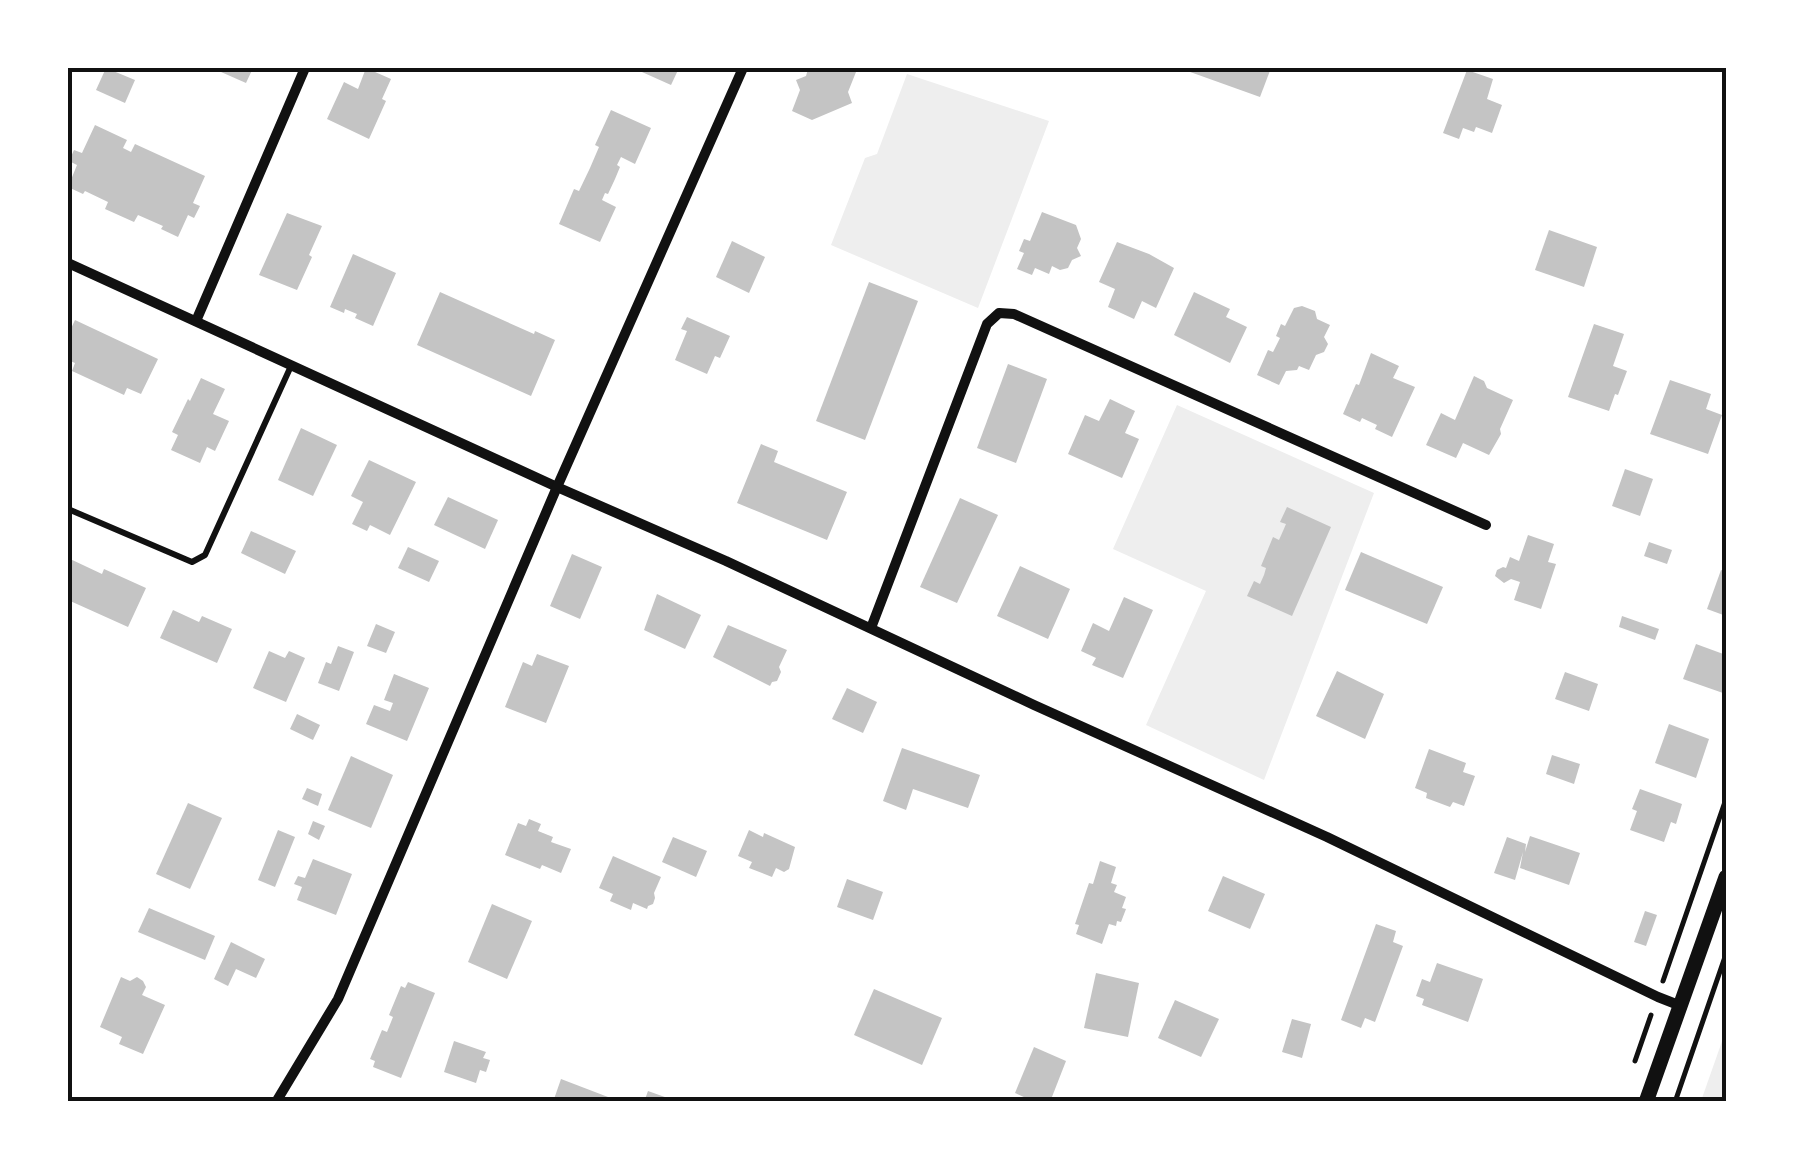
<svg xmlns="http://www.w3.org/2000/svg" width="1794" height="1169" viewBox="0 0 1794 1169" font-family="Lato,sans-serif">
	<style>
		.green { fill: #eee }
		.building { fill: #c4c4c4 }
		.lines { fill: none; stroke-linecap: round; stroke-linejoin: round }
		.path { stroke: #111; stroke-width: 5 }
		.service { stroke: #111; stroke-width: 6 }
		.minor { stroke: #111; stroke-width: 10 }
		.tertiary { stroke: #111; stroke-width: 15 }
		.neatline { fill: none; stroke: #111; stroke-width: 4 }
	</style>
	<rect width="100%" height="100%" fill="#fff"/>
	<g class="green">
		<polygon points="907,74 1049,121 978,308 831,245 865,158 877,154"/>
		<polygon points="1177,405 1374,493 1264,780 1146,725 1206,591 1113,549"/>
		<polygon points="1726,1030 1726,1101 1701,1101"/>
	</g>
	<g class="building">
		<polygon points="106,68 135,80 125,103 96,90"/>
		<polygon points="212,68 253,68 246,83"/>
		<polygon points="366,68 391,79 382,99 386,101 369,139 327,119 344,82 358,89"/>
		<polygon points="633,68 679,68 671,85"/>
		<polygon points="823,68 844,68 856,72 848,92 852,103 812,120 792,111 800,90 796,80 806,76 808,69 815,72"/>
		<polygon points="1179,68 1271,68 1260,97"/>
		<polygon points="1467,70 1493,79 1487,99 1502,105 1492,133 1476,127 1474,132 1463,128 1459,139 1443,133"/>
		<polygon points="611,110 651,128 635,164 621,157 617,165 620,167 615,179 608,194 605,193 602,200 616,207 600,242 559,224 574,189 579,191 590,168 599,147 595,145"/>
		<polygon points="95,125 127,140 123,148 131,152 135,144 205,176 193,203 200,206 194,218 188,215 178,237 161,229 163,226 138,215 134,222 105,209 108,202 85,191 83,194 68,187 77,165 69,161 74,150 82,153"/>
		<polygon points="1042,212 1076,225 1081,239 1077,248 1081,256 1072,260 1068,268 1060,270 1052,266 1049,274 1035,268 1032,275 1017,269 1024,253 1019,251 1024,239 1030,241"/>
		<polygon points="287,213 322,226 309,255 312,257 297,290 259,275"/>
		<polygon points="1549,230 1597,247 1584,287 1535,270"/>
		<polygon points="732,241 765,257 749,293 716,277"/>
		<polygon points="1117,242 1149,254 1174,268 1156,308 1142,301 1134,319 1108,307 1115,289 1099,282"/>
		<polygon points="353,254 396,273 373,326 355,318 357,314 345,309 344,313 330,307"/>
		<polygon points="869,282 918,301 865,440 816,421"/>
		<polygon points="440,292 534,334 535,331 555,340 531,396 417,345"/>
		<polygon points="1194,292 1230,309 1226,317 1247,327 1230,363 1174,335"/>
		<polygon points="1302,306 1315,311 1317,319 1330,325 1324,337 1328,344 1324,352 1316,355 1309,370 1299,366 1297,370 1286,371 1279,385 1257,375 1268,350 1273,352 1280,338 1276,336 1281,324 1285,326 1294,308"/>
		<polygon points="687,317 730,336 720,358 715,356 707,374 675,360 687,331 681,329"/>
		<polygon points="75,320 158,359 141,394 127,388 124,395 72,371 75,363 68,360 68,335"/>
		<polygon points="1594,324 1624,334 1613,366 1627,371 1618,395 1615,394 1609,411 1568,397"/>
		<polygon points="1371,353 1399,366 1393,378 1415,387 1392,437 1375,429 1377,425 1362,418 1360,422 1343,414 1356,384 1359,385"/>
		<polygon points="1008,364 1047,379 1016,463 977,448"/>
		<polygon points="1474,376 1484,381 1487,388 1513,400 1500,429 1501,434 1489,455 1463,443 1456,458 1426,445 1441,413 1455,420"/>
		<polygon points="201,378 225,389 213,414 229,421 215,451 207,447 200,463 171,450 178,435 172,432 188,399 190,401"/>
		<polygon points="1670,380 1711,394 1706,409 1722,415 1708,454 1650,434"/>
		<polygon points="1110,399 1135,411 1125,433 1139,439 1122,478 1068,454 1085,415 1099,421"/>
		<polygon points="301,428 337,445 313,496 278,480"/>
		<polygon points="761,444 778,451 774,462 847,492 827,540 737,503"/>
		<polygon points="369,460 416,482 390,535 370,525 367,531 352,524 363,502 351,496"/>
		<polygon points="1625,469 1653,479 1640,516 1612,506"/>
		<polygon points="448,497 498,520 485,549 434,525"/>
		<polygon points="960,498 998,515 957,603 920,587"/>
		<polygon points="1287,507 1331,527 1292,616 1247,596 1254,581 1260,584 1264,575 1266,568 1261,566 1273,537 1279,540 1283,531 1286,524 1280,522"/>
		<polygon points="251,531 296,551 285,574 241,553"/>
		<polygon points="1528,535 1554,544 1548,562 1556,564 1541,609 1514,600 1520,582 1511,579 1504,583 1495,576 1497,570 1503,567 1506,568 1510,557 1519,561"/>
		<polygon points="1649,542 1672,550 1667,564 1644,556"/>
		<polygon points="408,547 439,561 429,582 398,568"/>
		<polygon points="1361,552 1443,587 1427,624 1345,590"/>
		<polygon points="572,554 602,567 580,619 550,606"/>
		<polygon points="68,558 102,574 104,569 146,588 128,627 68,600"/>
		<polygon points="1020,566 1070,589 1048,639 997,616"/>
		<polygon points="1721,570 1726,572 1726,616 1707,609"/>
		<polygon points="657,594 701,615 685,649 644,630"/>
		<polygon points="1124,597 1153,610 1123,678 1092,665 1096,658 1081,651 1093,623 1109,631"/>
		<polygon points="173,610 199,622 202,616 232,629 217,663 160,638"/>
		<polygon points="1622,616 1659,629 1655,640 1619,627"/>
		<polygon points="376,624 395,632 386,653 367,646"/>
		<polygon points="728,625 787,650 779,667 781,672 777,681 772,682 770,686 713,657"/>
		<polygon points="1696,644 1726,655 1726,682 1723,693 1683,679"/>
		<polygon points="338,646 354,652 339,691 318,683 326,662 331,664"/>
		<polygon points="269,651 285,658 289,651 305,658 286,702 253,688"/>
		<polygon points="537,654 569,666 546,723 505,707 523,662 532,666"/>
		<polygon points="1337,671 1384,694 1365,739 1316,716"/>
		<polygon points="1565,672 1598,684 1589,711 1555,699"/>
		<polygon points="394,674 429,688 407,741 366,724 374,705 390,711 393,703 384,700"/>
		<polygon points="847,688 877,702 863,733 832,719"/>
		<polygon points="297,714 320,725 313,740 290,729"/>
		<polygon points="1669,724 1709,739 1696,778 1655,763"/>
		<polygon points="902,748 980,775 968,808 913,789 906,810 883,801"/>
		<polygon points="1429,749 1466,763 1463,772 1475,776 1464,806 1453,802 1450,807 1426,798 1427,793 1415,788"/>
		<polygon points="1552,755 1580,764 1574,784 1546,774"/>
		<polygon points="351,756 393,775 371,828 328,810"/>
		<polygon points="307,788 322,794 318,806 302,799"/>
		<polygon points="1640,789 1682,804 1676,824 1671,822 1664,842 1630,830 1637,811 1632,809"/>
		<polygon points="188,803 222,818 190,889 156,874"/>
		<polygon points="529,819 541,824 538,831 553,837 551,842 571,849 561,873 542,865 540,869 505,855 518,823 526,826"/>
		<polygon points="313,821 325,826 319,840 308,834"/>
		<polygon points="278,830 295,837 275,887 258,880"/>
		<polygon points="749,830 763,837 764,833 795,847 789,869 784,872 776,868 772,877 749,868 752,862 738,856"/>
		<polygon points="1530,836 1580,853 1569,885 1520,868 1523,852 1515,880 1494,873 1507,837 1526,844 1525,852"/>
		<polygon points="673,837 707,851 696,877 662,862"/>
		<polygon points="613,856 661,877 654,893 655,898 653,904 648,906 647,909 633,903 631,910 610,901 613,894 599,888"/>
		<polygon points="313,859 352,874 336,915 297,900 302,887 294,884 298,876 305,878"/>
		<polygon points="1100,861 1116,867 1111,883 1117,885 1114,892 1126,897 1122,908 1126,909 1121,922 1117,921 1116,926 1109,924 1102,944 1076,934 1079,925 1075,924 1089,883 1093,884"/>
		<polygon points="1223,876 1265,894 1250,929 1208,911"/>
		<polygon points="847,879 883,892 873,920 837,907"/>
		<polygon points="492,904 532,921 507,979 468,962"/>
		<polygon points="149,908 215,936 205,960 138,932"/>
		<polygon points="1645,911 1657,915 1646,946 1634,942"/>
		<polygon points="1376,924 1396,931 1393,942 1403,946 1375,1022 1365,1018 1361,1028 1341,1020"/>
		<polygon points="231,942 265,959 256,978 236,969 228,986 214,979"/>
		<polygon points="1437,963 1483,979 1468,1022 1422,1005 1424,999 1416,996 1422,979 1430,982"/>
		<polygon points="1096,973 1139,983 1128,1037 1084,1028"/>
		<polygon points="121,977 130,981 137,977 143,981 146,987 142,995 165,1005 143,1054 119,1044 122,1037 100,1027"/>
		<polygon points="408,982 435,993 401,1078 373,1067 375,1061 370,1059 382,1030 387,1032 393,1017 389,1015 401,986 405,988"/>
		<polygon points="874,989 942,1018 922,1065 854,1035"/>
		<polygon points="1175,1000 1219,1019 1201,1057 1158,1038"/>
		<polygon points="1292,1019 1311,1024 1302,1058 1282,1052"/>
		<polygon points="454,1041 486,1052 483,1058 490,1060 486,1072 480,1070 476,1083 444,1072"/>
		<polygon points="1034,1047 1066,1061 1050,1102 1035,1102 1015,1093"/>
		<polygon points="561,1079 608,1097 606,1102 553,1102"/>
		<polygon points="648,1091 676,1101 676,1102 644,1102"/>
	</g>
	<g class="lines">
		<g class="path">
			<polyline points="1663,981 1726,799"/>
			<polyline points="1635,1061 1651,1015"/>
			<polyline points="1675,1102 1726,954"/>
		</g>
		<polyline class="service" points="68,509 192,562 205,555 291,366"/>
		<g class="minor">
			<polyline points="68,263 557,487 726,561 1034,705 1327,837 1658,997 1681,1006"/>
			<polyline points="196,321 305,68"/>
			<polyline points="871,628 987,324 999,313 1014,314 1486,525"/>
			<polyline points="276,1102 338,999 557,487 743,68"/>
		</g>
		<polyline class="tertiary" points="1646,1102 1726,877"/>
	</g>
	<rect width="1794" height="1169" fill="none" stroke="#ffffff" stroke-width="140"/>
	<rect x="70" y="70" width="1654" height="1029" class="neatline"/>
</svg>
